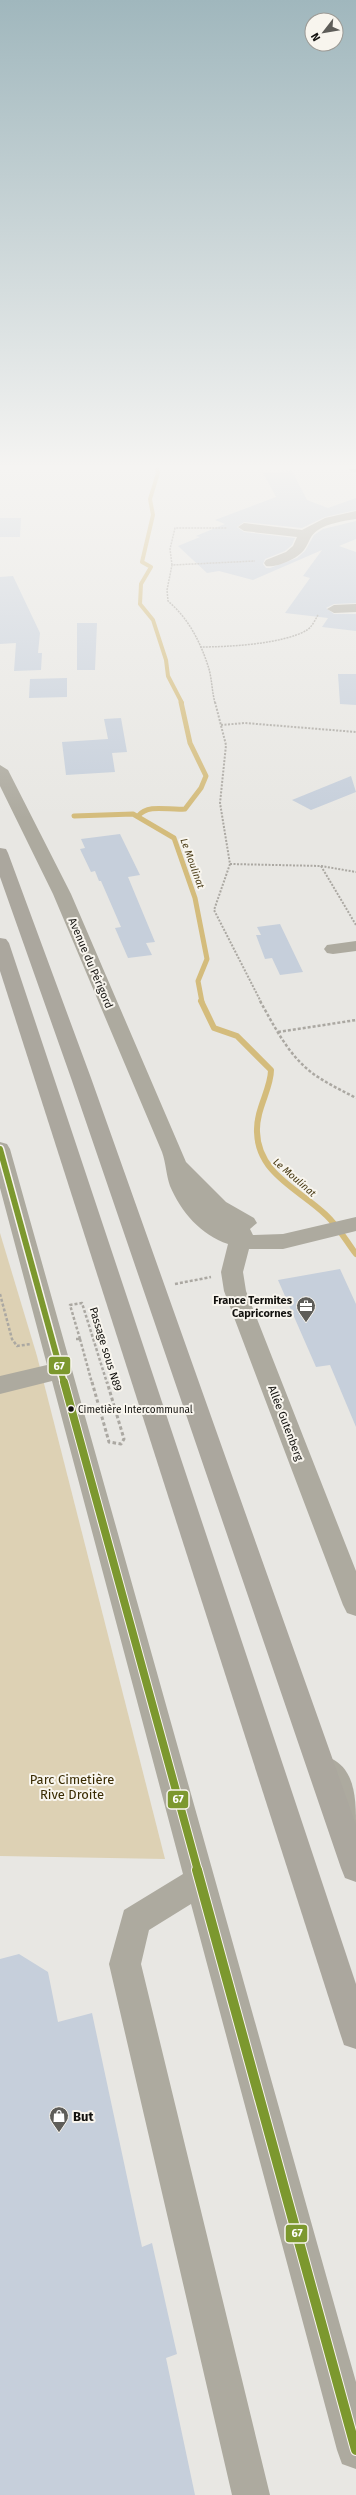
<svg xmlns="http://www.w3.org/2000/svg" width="356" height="2495" viewBox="0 0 356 2495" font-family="'Fira Sans',sans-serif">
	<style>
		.green { fill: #ddd1b4 }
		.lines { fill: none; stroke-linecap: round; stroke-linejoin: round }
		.stream-far2 { stroke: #d4bc7c; stroke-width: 4 }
		.stream-far1 { stroke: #d4bc7c; stroke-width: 5 }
		.stream { stroke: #d4bc7c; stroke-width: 6 }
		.building { fill: #c6cfdb }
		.path-far3 { stroke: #aba8a2; stroke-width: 1.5; stroke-dasharray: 2 1; stroke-linecap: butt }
		.path-far2 { stroke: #aba8a2; stroke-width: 2; stroke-dasharray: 2 1.5; stroke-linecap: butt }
		.path-far1 { stroke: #aba8a2; stroke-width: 2.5; stroke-dasharray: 3 2; stroke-linecap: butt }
		.path { stroke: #aba8a2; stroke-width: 3; stroke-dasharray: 3.5 2.5; stroke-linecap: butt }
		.minor { fill: #adaa9f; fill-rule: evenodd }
		.highway { fill: #aba79e; fill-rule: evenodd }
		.bus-1-far2-casing { stroke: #f8f5ee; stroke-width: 9 }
		.bus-1-far1-casing { stroke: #f8f5ee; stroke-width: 10 }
		.bus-1-casing { stroke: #f8f5ee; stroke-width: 12 }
		.bus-1-far2 { stroke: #7c982e; stroke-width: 6 }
		.bus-1-far1 { stroke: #7c982e; stroke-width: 8 }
		.bus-1 { stroke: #7c982e; stroke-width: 10 }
		.bus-dot { fill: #13120f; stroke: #f8f5ee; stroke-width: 1.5 }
		.labels { text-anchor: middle; stroke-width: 4; stroke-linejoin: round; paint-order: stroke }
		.far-water-label { font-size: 10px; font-style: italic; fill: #483a14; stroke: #f8f5ee }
		.bus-label { font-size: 10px; fill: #13120f; stroke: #f8f5ee; text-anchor: start }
		.street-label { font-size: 11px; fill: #13120f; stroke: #f8f5ee }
		.poi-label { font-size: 11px; font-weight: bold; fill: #13120f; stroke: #f8f5ee; text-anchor: end }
		.near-park-label { font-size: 13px; fill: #392b02; stroke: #f8f5ee }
		.near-poi-label { font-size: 13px; font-weight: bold; fill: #13120f; stroke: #f8f5ee; text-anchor: start }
		.line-badge { stroke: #f8f5ee; stroke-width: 1.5 }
		.badge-label { font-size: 11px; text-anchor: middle; font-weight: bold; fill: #fff }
	</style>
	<rect width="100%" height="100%" fill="#e8e7e3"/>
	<polygon class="green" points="0,1233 37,1356 165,1859 0,1856"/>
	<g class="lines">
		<polyline class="stream-far2" points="157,469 158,473 150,499 153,515 142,562 151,567 141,584 140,604 153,620 166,660 168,676 182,703"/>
		<g class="stream-far1">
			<polyline points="74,816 133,814 174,838 195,898 207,959 198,981 202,1002"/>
			<path d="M138,816C149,803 170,811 185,809L201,788L206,776L190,743L181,702"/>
		</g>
		<path class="stream" d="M201,1001L214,1028L237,1036L271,1070C271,1089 256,1109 257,1132C258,1174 299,1189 326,1215C338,1226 346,1241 356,1254"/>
	</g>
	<g class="building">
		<polygon points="292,471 307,500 328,508 356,498 356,510 325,517 302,528 244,522 237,527 244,532 295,538 292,545 285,551 265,559 263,564 266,568 270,568 297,558 305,551 314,535 323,529 356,521 356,539 339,546 356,552 356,603 334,604 326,608 334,614 356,614 356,631 322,627 328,618 285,613 310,578 303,576 322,550 253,580 219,571 207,573 178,546 200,537 196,536 225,524 215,520 276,497 263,473"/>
		<polygon points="0,518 21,518 20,537 0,537"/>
		<polygon points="13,576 40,633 38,653 42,653 41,670 14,671 16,643 0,644 0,577"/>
		<polygon points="77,623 97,623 95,670 77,670"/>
		<polygon points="338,674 356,674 356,705 340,704"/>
		<polygon points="67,678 67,697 29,698 30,679"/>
		<polygon points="121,718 127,752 112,753 115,772 66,775 62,742 108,739 104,719"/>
		<polygon points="351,776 356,792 311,810 292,800"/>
		<polygon points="120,834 140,875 128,877 155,942 146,943 152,955 128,958 115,928 121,927 101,881 99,881 95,871 91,872 80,849 85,848 81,839"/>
		<polygon points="280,924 303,972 280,975 272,958 265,959 256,935 261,935 257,927"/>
		<polygon points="340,1269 356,1304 356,1427 330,1365 316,1367 278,1280"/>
		<polygon points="19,1954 48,1972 58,2022 92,2013 142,2247 152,2243 177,2354 166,2358 195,2495 0,2495 0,1959"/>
	</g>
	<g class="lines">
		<g class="path-far3">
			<polyline points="172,565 170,549 175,528 227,528"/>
			<path d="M200,647C228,647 284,644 307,630C312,627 315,620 318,615"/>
			<path d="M215,703C212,692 212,680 209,669C201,643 189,619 168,601L167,590L172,565L255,561"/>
		</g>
		<g class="path-far2">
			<polyline points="215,702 226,745 220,803 230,864 214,910 261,1002"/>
			<polyline points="221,725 245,723 356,732"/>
			<polyline points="230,864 321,866 356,925"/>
			<polyline points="321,866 356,872"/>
		</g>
		<g class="path-far1">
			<path d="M260,1001C276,1029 290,1059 318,1077C330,1085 343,1091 356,1098"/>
			<polyline points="278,1032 356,1020"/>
			<polyline points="175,1284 211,1277"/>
			<polyline points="0,1294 12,1339 17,1346 31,1344"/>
			<polyline points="76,1339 80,1339"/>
			<polyline points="80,1339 92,1383"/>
			<polyline points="80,1339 70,1305 82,1303 107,1383"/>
		</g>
		<polyline class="path" points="92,1382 109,1442 121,1444 124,1439 107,1382"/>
		<g class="minor">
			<polygon points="349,469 356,469 356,472 351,471"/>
			<path d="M356,511V519C343,521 329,523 318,530C309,536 310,542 304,550C297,559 276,568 266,566L264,563L266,560L286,552L293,546L297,537L244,531L238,527L244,523L302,530L325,518Z"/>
			<polygon points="356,604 356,612 334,613 327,609 334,605"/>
			<path d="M0,765L8,770L71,894L186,1162L226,1202L254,1218L257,1223L250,1229L253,1235L283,1234L356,1217V1231L283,1249H249L243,1272L246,1291L356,1571V1616L347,1613L343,1605L224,1291L221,1272L228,1244C201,1235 181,1212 170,1186C166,1175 166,1163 162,1152L53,894L0,786Z"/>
			<polygon points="356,941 356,951 333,954 327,953 324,949 327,945"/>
			<polygon points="0,1142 7,1144 10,1149 356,2382 356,2469 342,2464 337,2450 191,1904 149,1930 141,1964 270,2495 232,2495 109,1964 124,1910 183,1874 52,1381 0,1394 0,1376 47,1365 0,1188"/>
			<path d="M330,1758C356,1769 356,1801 356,1827L346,1823L315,1771L320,1762Z"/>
		</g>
		<g class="highway">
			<polygon points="0,848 6,849 8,853 91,1078 356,1825 356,1882 345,1878 341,1868 71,1078 0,877"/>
			<polygon points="0,938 6,939 9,943 356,1984 356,2049 344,2045 340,2033 0,971"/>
		</g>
		<g class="bus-1-far2-casing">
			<polyline id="bus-1-far2" points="0,1149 64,1383"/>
		</g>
		<g class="bus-1-far1-casing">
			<polyline id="bus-1-far1" points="64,1382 198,1871"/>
		</g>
		<g class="bus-1-casing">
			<polyline id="bus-1" points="197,1870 356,2450"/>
		</g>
		<use href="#bus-1-far2" class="bus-1-far2"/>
		<use href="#bus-1-far1" class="bus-1-far1"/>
		<use href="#bus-1" class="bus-1"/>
	</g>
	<linearGradient id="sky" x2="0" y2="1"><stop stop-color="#a0b7bd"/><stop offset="0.57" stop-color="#f5f4f2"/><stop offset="1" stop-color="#f5f4f2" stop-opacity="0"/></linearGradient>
	<rect width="356" height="818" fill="url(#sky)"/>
	<defs>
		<g id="office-pin" transform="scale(1)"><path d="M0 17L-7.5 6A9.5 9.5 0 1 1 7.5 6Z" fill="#5e5d59" stroke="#f8f5ee"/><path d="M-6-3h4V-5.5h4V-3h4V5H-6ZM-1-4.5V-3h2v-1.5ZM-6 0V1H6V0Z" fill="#fff"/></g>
		<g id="shop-pin" transform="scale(1)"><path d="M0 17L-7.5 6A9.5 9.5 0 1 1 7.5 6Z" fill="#5e5d59" stroke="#f8f5ee"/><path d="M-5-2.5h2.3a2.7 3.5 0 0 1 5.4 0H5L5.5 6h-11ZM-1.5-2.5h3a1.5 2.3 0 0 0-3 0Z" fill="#fff"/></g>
	</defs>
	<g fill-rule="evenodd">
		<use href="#office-pin" x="306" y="1306"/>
		<use href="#shop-pin" x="59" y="2116"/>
	</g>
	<circle class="bus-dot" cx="71" cy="1409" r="3.5"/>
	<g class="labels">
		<g class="far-water-label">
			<text transform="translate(193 863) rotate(70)" y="4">Le Moulinat</text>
			<text transform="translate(295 1177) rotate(41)" y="4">Le Moulinat</text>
		</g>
		<g class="bus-label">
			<text x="78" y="1413">Cimetière Intercommunal</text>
		</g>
		<g class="street-label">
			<text transform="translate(91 963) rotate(67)" y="4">Avenue du Périgord</text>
			<text transform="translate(106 1349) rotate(73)" y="4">Passage sous N89</text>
			<text transform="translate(286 1423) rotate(69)" y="4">Allée Gutenberg</text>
		</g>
		<g class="poi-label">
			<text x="292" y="1304">France Termites<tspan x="292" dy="13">Capricornes</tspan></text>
		</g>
		<g class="near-park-label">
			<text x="72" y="1784">Parc Cimetière<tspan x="72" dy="15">Rive Droite</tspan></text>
		</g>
		<g class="near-poi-label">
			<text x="73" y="2121">But</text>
		</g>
	</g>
	<g class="line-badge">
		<rect x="48" y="1356" width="23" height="19" rx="4" fill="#7c982e"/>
		<rect x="167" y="1790" width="22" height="19" rx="4" fill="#7c982e"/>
		<rect x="285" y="2224" width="23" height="19" rx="4" fill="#7c982e"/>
	</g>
	<g class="badge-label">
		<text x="59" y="1370">67</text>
		<text x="178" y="1803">67</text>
		<text x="297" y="2237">67</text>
	</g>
	<g transform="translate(324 32) rotate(239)"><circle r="19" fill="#f8f5ee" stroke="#9c9a95"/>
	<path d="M0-3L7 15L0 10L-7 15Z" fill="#5e5d59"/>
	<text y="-6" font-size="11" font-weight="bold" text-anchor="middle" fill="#13120f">N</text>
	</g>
</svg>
